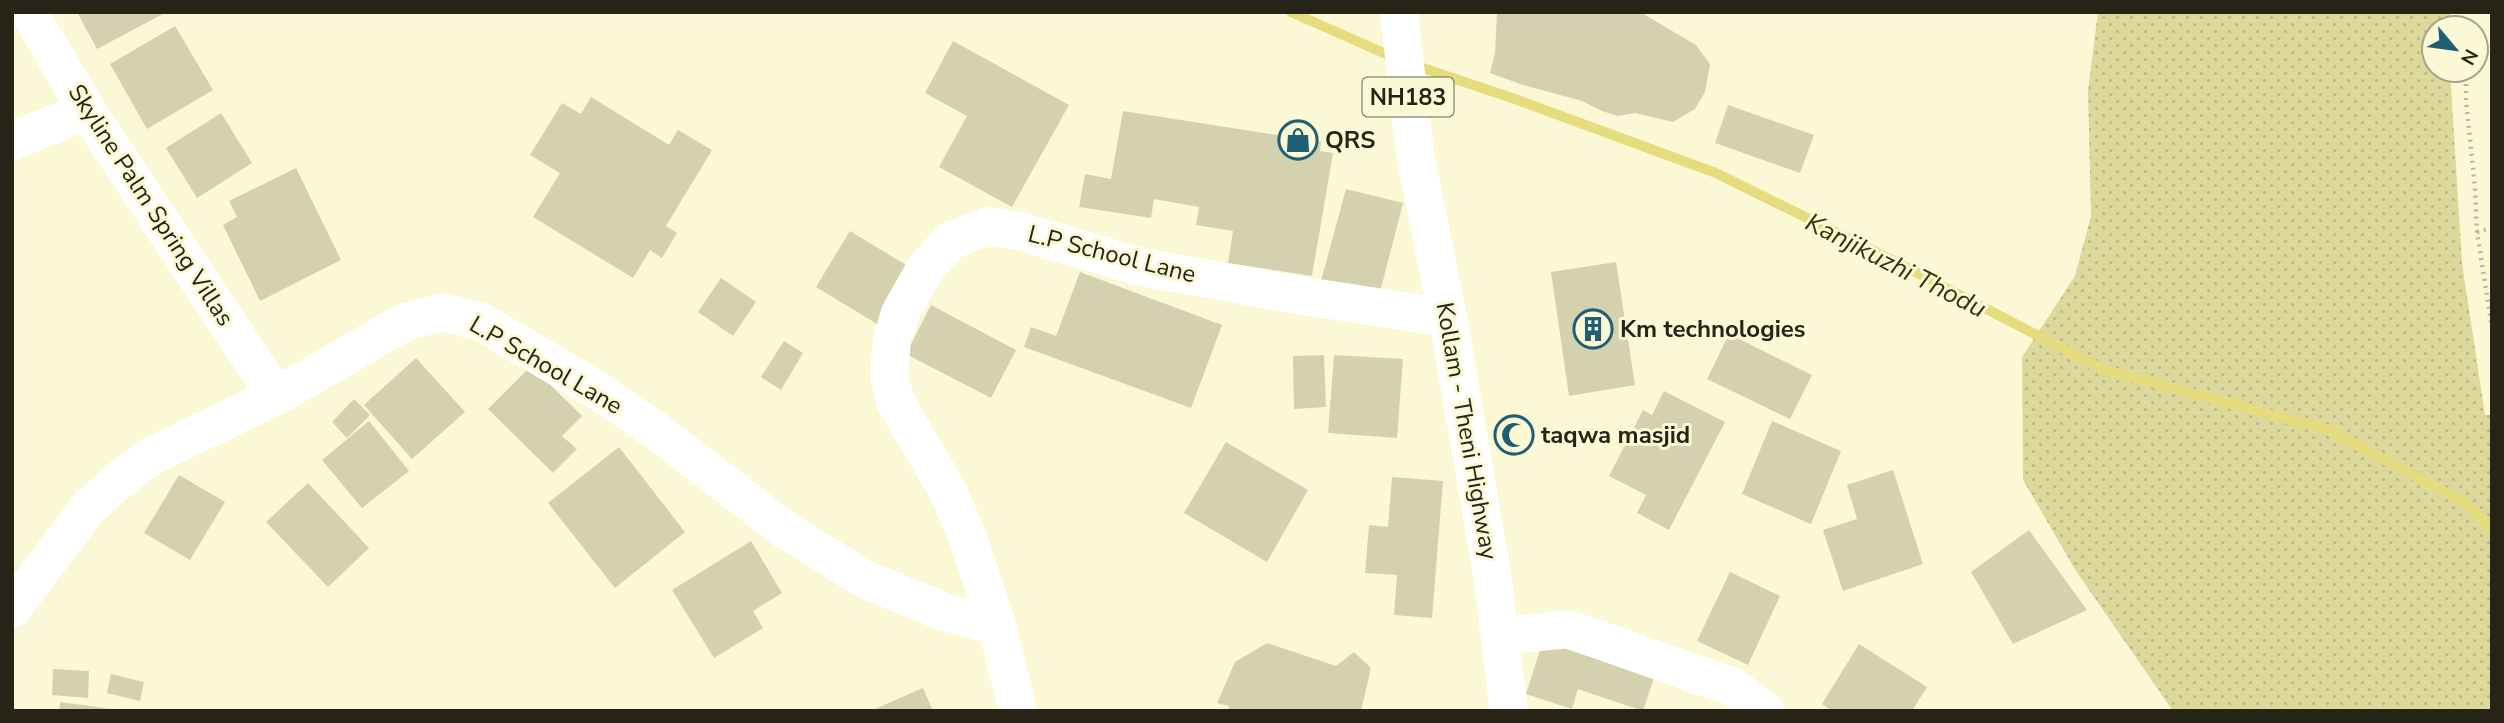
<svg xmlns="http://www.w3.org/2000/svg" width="2504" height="723" viewBox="0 0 2504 723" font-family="'Nunito Sans',sans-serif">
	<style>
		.grass { fill: url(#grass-dots) }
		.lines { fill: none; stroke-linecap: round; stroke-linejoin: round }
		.stream { stroke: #e5dc7e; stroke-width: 10 }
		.building { fill: #d4d1ae }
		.path { stroke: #b8b699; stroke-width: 4.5; stroke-dasharray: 2 5; stroke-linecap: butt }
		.minor { stroke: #fff; stroke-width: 38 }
		.highway { stroke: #fff; stroke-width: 38 }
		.labels { text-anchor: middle; stroke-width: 6; stroke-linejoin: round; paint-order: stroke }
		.shield { fill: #fbf9d5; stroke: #65644f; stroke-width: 2 }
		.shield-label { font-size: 23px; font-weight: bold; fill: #252416 }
		.poi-label { font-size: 24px; font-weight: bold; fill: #252416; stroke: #fbf9d5; text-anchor: start }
		.street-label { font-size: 24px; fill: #252416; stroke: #fbf9d5 }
		.water-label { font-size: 26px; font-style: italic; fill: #37330a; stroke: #fbf9d5 }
	</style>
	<defs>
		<pattern id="grass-dots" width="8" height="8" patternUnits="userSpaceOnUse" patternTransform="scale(1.75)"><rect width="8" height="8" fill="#ddd89b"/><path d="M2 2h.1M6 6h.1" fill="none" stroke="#beb985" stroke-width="1.8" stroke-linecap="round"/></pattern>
	</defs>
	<rect width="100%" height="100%" fill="#fbf9d5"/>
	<polygon class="grass" points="2098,12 2450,12 2450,28 2434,28 2434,70 2450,70 2462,263 2485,415 2492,415 2492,711 2173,711 2076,571 2023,480 2022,357 2075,276 2091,216 2088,90"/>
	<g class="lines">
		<g class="stream">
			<polyline points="1291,12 1395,58"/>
			<polyline points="1414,65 1515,99 1716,173 1892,260 2102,369 2329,430 2465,503 2492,529"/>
		</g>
	</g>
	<g class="building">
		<polygon points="77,12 162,12 163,14 97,49"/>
		<polygon points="1497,12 1640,12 1696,45 1710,64 1705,92 1695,109 1673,122 1635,113 1618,116 1602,111 1582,101 1523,85 1490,73 1495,53"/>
		<polygon points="175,26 213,90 147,129 110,64"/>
		<polygon points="953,41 1069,105 1012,207 939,167 967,116 925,93"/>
		<polygon points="591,97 669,145 678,130 712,150 666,226 677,233 662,258 650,250 633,278 533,217 560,173 530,155 562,103 581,114"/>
		<polygon points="1728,105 1814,135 1800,173 1715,143"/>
		<polygon points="1123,111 1321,142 1320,151 1333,153 1312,276 1228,263 1233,231 1196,225 1199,207 1154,199 1151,218 1079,207 1085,174 1111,179"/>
		<polygon points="221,113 252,163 197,198 166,148"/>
		<polygon points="296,168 341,260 260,301 223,225 237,217 229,201"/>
		<polygon points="1346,189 1403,203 1377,304 1319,288"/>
		<polygon points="850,231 911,268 877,324 816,287"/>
		<polygon points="1616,262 1635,385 1569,396 1551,272"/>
		<polygon points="1080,272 1222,325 1191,408 1024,347 1031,327 1056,336"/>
		<polygon points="721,278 756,302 733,336 698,312"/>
		<polygon points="931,305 1016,350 991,398 906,354"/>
		<polygon points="1729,334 1812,375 1790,419 1707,379"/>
		<polygon points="784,341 803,353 781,390 761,377"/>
		<polygon points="1324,355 1326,407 1294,409 1293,356"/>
		<polygon points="1334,355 1403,359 1397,438 1328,433"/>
		<polygon points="416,358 465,412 412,459 364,405"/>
		<polygon points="531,366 582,416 562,436 577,449 553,473 488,409"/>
		<polygon points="1664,391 1725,422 1669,530 1637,513 1646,495 1609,476 1643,410 1652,415"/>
		<polygon points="354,399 370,415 347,438 332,422"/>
		<polygon points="369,421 409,471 362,508 322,460"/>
		<polygon points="1772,421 1841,451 1811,524 1742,494"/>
		<polygon points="1226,442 1308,490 1267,562 1184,513"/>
		<polygon points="619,447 685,532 615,588 548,503"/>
		<polygon points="1893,470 1923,564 1843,591 1823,530 1857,519 1847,485"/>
		<polygon points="179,475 225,502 190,560 144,533"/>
		<polygon points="1392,477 1443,481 1432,618 1394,615 1397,575 1365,573 1369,525 1388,527"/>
		<polygon points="308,483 369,548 328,587 266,522"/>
		<polygon points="2029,530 2087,610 2013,644 1971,572"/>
		<polygon points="751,541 782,593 753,611 763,628 714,658 672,590"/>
		<polygon points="1730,572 1780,596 1748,665 1697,641"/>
		<polygon points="1543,641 1654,678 1643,711 1578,689 1572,709 1526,694"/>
		<polygon points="1267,643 1336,666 1354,652 1371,668 1361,711 1228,711 1229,706 1217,703 1235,662"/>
		<polygon points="1859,644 1927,687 1912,711 1832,711 1822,704"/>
		<polygon points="53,669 89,671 88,698 52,695"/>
		<polygon points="111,674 144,682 140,701 107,693"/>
		<polygon points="923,688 933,711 870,711"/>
		<polygon points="60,702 112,709 112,711 59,711"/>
	</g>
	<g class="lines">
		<g class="path">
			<polyline points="2465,12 2465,28"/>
			<polyline points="2466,70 2466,100 2475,188 2477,232 2492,328"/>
			<polyline points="2477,232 2492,228"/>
		</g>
		<g class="minor">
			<polyline points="29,12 87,111 276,396"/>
			<polyline points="12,141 87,111"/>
			<polyline points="12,609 88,508 119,480 151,456 276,396 405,322 443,312 481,322 597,390 659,433 784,529 864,579 944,612 997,626"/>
			<polyline points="1501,636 1568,629 1733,687 1765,711"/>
			<polyline points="1018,711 997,626 967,536 948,491 896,403 889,375 892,339 900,313 925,269 950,241 987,226 1019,231 1137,266 1292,294 1448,318"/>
		</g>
		<polyline class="highway" points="1399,12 1415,154 1448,318 1492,574 1509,711"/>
	</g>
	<defs>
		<g id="shop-ring" transform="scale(2.0125)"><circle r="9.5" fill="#fbf9d5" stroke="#205e75" stroke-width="1.5"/><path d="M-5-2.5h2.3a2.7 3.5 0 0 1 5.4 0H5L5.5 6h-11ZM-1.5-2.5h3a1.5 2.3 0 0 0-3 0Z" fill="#205e75"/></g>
		<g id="building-ring" transform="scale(2.0125)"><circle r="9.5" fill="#fbf9d5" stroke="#205e75" stroke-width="1.5"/><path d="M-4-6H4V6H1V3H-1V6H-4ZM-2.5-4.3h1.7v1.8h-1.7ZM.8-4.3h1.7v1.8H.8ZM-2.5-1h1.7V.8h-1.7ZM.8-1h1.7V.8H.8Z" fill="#205e75"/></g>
		<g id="mosque-ring" transform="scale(2.0125)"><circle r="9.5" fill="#fbf9d5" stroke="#205e75" stroke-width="1.5"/><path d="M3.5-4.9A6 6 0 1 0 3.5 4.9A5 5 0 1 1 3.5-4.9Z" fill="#205e75"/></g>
	</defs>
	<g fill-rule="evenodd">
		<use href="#shop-ring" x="1298" y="140"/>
		<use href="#building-ring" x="1593" y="329"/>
		<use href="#mosque-ring" x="1514" y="435"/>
	</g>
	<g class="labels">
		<rect class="shield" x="1362.5" y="77.5" width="91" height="39" rx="5"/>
		<g class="shield-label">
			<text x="1408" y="105">NH183</text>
		</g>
		<g class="poi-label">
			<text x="1325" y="148">QRS</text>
			<text x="1620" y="337">Km technologies</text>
			<text x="1541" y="443">taqwa masjid</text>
		</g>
		<g class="street-label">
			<text transform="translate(151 205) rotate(57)" y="8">Skyline Palm Spring Villas</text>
			<text transform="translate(1112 254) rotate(14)" y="8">L.P School Lane</text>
			<text transform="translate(546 365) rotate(30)" y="8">L.P School Lane</text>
			<text transform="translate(1467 431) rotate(80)" y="8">Kollam - Theni Highway</text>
		</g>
		<g class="water-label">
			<text transform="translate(1896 265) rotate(27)" y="9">Kanjikuzhi Thodu</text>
		</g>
	</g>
	<rect width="2504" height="723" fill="none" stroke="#252416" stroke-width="28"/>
	<g transform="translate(2455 49) rotate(119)"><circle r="33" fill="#fbf9d5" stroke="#a5a489" stroke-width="2"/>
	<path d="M0-5L12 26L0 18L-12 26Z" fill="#205e75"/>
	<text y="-10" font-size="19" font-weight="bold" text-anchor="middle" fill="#252416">N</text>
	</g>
</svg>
